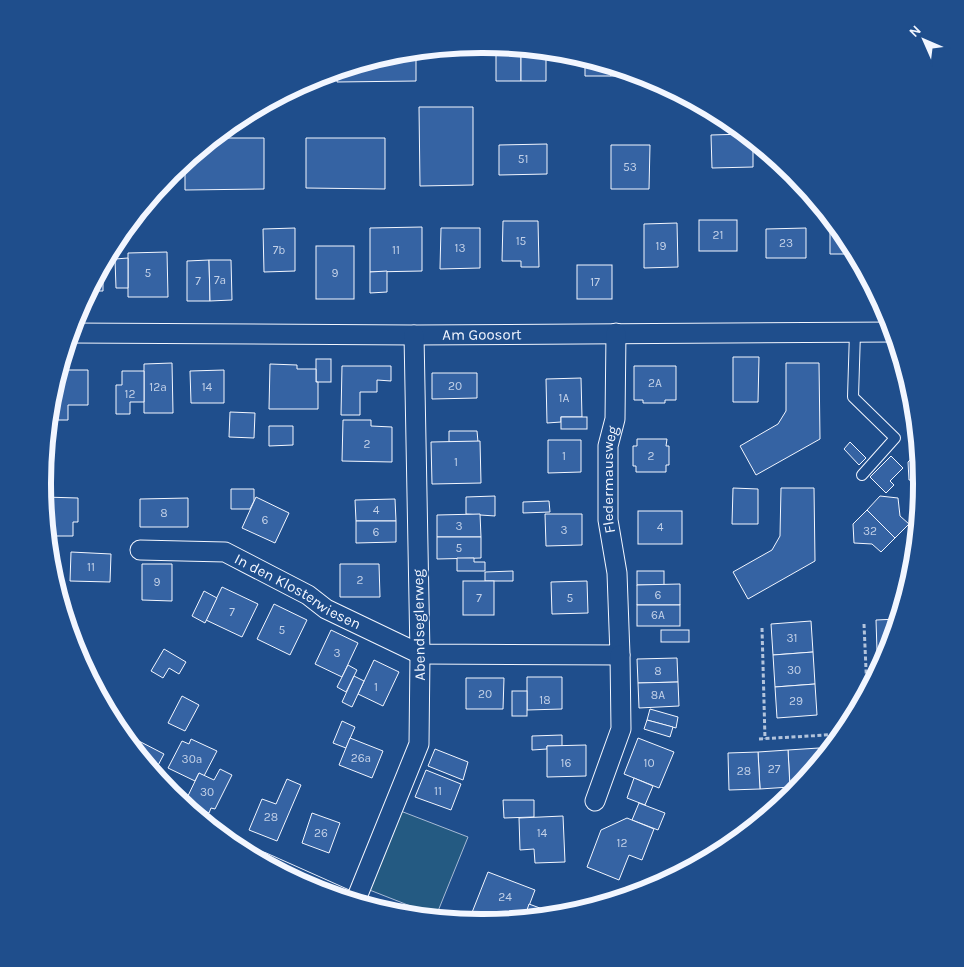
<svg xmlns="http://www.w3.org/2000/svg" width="964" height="967" viewBox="0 0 964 967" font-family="Karla,sans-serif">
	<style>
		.green { fill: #245a82; stroke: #a8bbd7 }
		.building { fill: #3563a3; stroke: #f2f6ff }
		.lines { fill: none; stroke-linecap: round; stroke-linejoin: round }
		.lane-casing { stroke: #f2f6ff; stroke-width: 12 }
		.street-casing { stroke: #f2f6ff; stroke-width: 21 }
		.path { stroke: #b3c4dc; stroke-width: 3; stroke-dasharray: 4 2.5; stroke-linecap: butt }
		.lane { stroke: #1f4e8c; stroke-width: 10 }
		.street { stroke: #1f4e8c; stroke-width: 19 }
		.labels { text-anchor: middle; stroke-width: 4; stroke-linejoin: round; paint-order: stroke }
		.number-label { font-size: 12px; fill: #c3d1e8 }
		.street-label { font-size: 15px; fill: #f2f6ff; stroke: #1f4e8c }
		.rim { fill: none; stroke: #f2f6ff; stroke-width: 6 }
	</style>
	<rect width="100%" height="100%" fill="#1f4e8c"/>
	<polygon class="green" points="398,810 468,837 436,916 367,889"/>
	<g class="building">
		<polygon points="496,45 521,48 521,81 496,81"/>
		<polygon points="521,48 546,50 546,81 521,81"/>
		<polygon points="416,51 416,81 337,82 337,71 397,52"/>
		<polygon points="585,58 610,65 611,76 585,76"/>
		<polygon points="610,65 636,73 636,76 611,76"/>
		<polygon points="419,107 473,107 473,185 420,186"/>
		<polygon points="746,134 753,140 753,167 712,168 711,135"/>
		<polygon points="213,138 264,138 264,189 185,190 185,162"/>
		<polygon points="306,138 385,138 385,189 306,188"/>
		<polygon points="547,144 547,174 499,175 499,145"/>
		<polygon points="611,145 650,145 649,189 611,189"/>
		<polygon points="830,219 848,240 855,254 830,254"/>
		<rect x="699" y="220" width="38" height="31"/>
		<polygon points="503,221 538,221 539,267 521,267 521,261 502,261"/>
		<polygon points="677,223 678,267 644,268 644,224"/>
		<polygon points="422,227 422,271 370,272 370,228"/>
		<polygon points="295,228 295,271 264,272 263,229"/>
		<polygon points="441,228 480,228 480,268 440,269"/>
		<polygon points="806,228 806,258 766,258 766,229"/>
		<rect x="316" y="246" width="38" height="53"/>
		<polygon points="167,252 168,297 128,297 128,253"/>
		<polygon points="128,258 128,288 116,288 115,259"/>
		<polygon points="209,260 210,301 187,301 187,261"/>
		<polygon points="209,260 231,260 232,300 210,301"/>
		<polygon points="103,265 103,291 89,291"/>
		<rect x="577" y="265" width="35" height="34"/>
		<polygon points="387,271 387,292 370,293 370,272"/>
		<polygon points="733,357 759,357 758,402 733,402"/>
		<rect x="316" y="359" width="15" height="23"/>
		<polygon points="172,363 173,413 144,413 144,364"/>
		<polygon points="786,363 819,363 820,439 756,475 740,446 778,424 786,411"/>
		<polygon points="270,364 297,365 297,369 316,369 316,382 318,382 318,409 269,409"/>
		<polygon points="342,366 391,366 391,381 377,380 377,392 360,392 360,415 341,415"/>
		<polygon points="634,366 676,366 676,400 665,400 665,403 643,403 643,400 634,400"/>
		<polygon points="59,370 88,370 88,405 68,405 68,420 58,420 58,376"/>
		<polygon points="224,370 224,403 191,403 190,371"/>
		<polygon points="122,371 144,371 144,402 130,402 130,414 116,414 116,385 122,385"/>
		<polygon points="432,373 477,373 477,398 432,399"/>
		<polygon points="581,378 582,417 561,417 561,422 547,423 546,379"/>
		<polygon points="910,387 913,398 914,408 908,408 908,389"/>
		<polygon points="230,412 255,413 254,438 229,437"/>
		<rect x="561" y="417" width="26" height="12"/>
		<polygon points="343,420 371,420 371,426 392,427 392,462 342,461"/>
		<polygon points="269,426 293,426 293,445 269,446"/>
		<polygon points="449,431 477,431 478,442 449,442"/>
		<polygon points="637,439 667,439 666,446 669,446 669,465 666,465 666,472 636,472 636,466 633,466 633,446 637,446"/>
		<polygon points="548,440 581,440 581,472 548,473"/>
		<polygon points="480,441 481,483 432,484 431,442"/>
		<polygon points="850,442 866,458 859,465 844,449"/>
		<polygon points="918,452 921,481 909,480 908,462"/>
		<polygon points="891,456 903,468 890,481 894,485 886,493 870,477"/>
		<polygon points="733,488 758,489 758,524 732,524"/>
		<polygon points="781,488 814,488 815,561 748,599 733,572 772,550 780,536"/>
		<polygon points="231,489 254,489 254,501 250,509 231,509"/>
		<polygon points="495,496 495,516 466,514 466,497"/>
		<polygon points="880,496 898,498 900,516 909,524 895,538 867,510"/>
		<polygon points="44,497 78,498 78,522 73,522 73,536 48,536"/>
		<polygon points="256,497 289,513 275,543 242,528"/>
		<polygon points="188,498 188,527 140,527 140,499"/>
		<polygon points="395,499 396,521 356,521 355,500"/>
		<polygon points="549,501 550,512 523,513 523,502"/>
		<polygon points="867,510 895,538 881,552 872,544 854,543 853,524"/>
		<rect x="638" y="511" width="44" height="33"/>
		<polygon points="480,514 481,537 437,537 437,515"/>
		<polygon points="545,514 582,514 582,545 546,546"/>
		<polygon points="356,521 396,521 396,542 356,543"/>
		<polygon points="437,537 481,537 481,558 437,559"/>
		<polygon points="71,552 111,554 110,582 70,581"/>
		<polygon points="457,558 474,558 474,562 485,562 485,571 457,571"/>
		<polygon points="142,564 172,564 172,601 142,600"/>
		<polygon points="340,564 379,564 380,597 340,597"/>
		<polygon points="513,571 513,581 485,581 485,572"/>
		<rect x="637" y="571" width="27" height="14"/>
		<rect x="463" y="581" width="31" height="34"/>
		<polygon points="587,581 588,613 552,614 551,582"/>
		<polygon points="680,584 680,605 637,605 637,585"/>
		<polygon points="222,587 258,604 242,637 206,620"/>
		<polygon points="204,591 217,598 205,623 192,616"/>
		<polygon points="274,604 307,620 290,655 257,639"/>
		<rect x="637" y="605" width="43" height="21"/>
		<polygon points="898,619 888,650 877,651 876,620"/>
		<polygon points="811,621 813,652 773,655 771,624"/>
		<polygon points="331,630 358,643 342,677 315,664"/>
		<rect x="661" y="630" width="28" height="12"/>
		<polygon points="164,649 186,662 179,674 169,668 163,678 151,671"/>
		<polygon points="888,650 888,652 877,672 877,651"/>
		<polygon points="813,652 815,684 775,687 773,655"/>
		<polygon points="677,658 678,682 638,683 637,659"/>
		<polygon points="374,660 399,672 383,706 358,694"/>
		<polygon points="348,665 357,670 346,692 337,687"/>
		<polygon points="354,676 364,681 352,707 342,702"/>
		<polygon points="527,677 562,677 562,709 527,710"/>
		<polygon points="466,678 504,678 503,709 466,709"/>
		<polygon points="678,682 679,706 639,708 638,683"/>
		<polygon points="815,684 817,715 777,718 775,687"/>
		<rect x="512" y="691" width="15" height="25"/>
		<polygon points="182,696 199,705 185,731 168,723"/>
		<polygon points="650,709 678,717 676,728 647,720"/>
		<polygon points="647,720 673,727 670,737 644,729"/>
		<polygon points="342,721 355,727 346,748 333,743"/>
		<polygon points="562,735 562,746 547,746 547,749 532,750 532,736"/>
		<polygon points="350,738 383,751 372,778 339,765"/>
		<polygon points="638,738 674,752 659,788 624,774"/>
		<polygon points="135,739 164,754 154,773 131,746"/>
		<polygon points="191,739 217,751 204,776 199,773 195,781 168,768 182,741 189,744"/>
		<polygon points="586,745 586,776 547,777 547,746"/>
		<polygon points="819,748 819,762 799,787 790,787 788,750"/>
		<polygon points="435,749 468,762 463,780 428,766"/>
		<polygon points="788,750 790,787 760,789 758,752"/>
		<polygon points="758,752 760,789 729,790 728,753"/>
		<polygon points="220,769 232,775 215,809 211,808 209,813 185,802 199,773 214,780"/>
		<polygon points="426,770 461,784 451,810 415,797"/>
		<polygon points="634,778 653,786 645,805 627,798"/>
		<polygon points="287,779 301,785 277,841 249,830 262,799 276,804"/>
		<polygon points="503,800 534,800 534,817 504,818"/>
		<polygon points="639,803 665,813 658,830 632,820"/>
		<polygon points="312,813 340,823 329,853 302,843"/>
		<polygon points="563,816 565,862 535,863 534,849 520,850 519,818"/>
		<polygon points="627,818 654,829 642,860 629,855 619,880 587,867 601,830"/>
		<polygon points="488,872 535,890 524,919 519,919 507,915 505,921 489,922 471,915"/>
		<polygon points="529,904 548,911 546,917 524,919"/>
		<polygon points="562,907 576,912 559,915"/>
	</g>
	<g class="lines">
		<g class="lane-casing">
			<polyline id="lane" points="855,332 853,397 895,438 862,475"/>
		</g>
		<g class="street-casing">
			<g id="street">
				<path id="s1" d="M71,333L414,335L893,332"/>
				<path id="s2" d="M140,550L225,552L308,595L326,609L420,654L620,655L617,573L608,520V446L615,419L616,333"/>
				<polyline points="595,801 621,729 620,655"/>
				<polyline points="262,862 345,899"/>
				<polyline points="355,902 419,744 420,654 414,335"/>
			</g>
		</g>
		<g class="path">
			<polyline points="864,624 867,692"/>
			<polyline points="762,628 765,739"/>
			<polyline points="759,739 842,734"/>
		</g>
		<use href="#lane" class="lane"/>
		<use href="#street" class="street"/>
	</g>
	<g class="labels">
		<g class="number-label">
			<text x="523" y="163">51</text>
			<text x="630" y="171">53</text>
			<text x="718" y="239">21</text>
			<text x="521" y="245">15</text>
			<text x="786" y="247">23</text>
			<text x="661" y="250">19</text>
			<text x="460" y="252">13</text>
			<text x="279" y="254">7b</text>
			<text x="396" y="254">11</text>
			<text x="148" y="277">5</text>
			<text x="335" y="277">9</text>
			<text x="220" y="284">7a</text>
			<text x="198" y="285">7</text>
			<text x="595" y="286">17</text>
			<text x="655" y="387">2A</text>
			<text x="455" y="390">20</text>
			<text x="158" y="391">12a</text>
			<text x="207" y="391">14</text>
			<text x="130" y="398">12</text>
			<text x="564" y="402">1A</text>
			<text x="367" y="448">2</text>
			<text x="564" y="460">1</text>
			<text x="651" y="460">2</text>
			<text x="456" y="466">1</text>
			<text x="376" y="514">4</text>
			<text x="164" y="517">8</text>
			<text x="265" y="524">6</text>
			<text x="459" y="530">3</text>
			<text x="660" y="531">4</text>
			<text x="564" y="534">3</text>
			<text x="870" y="535">32</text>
			<text x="376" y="536">6</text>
			<text x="459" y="552">5</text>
			<text x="91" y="571">11</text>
			<text x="360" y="584">2</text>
			<text x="157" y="586">9</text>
			<text x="658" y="599">6</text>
			<text x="479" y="602">7</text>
			<text x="570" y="602">5</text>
			<text x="232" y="616">7</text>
			<text x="658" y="619">6A</text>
			<text x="282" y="634">5</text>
			<text x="792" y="642">31</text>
			<text x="337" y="657">3</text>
			<text x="794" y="674">30</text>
			<text x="658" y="675">8</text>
			<text x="376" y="691">1</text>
			<text x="485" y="698">20</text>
			<text x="658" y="699">8A</text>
			<text x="545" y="704">18</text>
			<text x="796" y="705">29</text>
			<text x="361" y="762">26a</text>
			<text x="192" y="763">30a</text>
			<text x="566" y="767">16</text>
			<text x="649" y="767">10</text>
			<text x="774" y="773">27</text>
			<text x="744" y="775">28</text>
			<text x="438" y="795">11</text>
			<text x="207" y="796">30</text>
			<text x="271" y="821">28</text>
			<text x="321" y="837">26</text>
			<text x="542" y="837">14</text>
			<text x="622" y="847">12</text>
			<text x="505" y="901">24</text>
		</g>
		<g class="street-label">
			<text dy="5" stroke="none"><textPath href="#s1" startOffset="411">Am Goosort</textPath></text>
			<text dy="5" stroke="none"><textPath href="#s2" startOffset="682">Fledermausweg</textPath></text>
			<text dy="5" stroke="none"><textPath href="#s2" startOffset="168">In den Klosterwiesen</textPath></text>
			<text transform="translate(419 625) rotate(-91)" y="5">Abendseglerweg</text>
		</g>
	</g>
	<path d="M0 0H964V967H0ZM481 53H483A430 430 0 0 1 913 483V484A430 430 0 0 1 483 914H481A430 430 0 0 1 51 484V483A430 430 0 0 1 481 53Z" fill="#1f4e8c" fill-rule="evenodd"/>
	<path class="rim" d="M481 53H483A430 430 0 0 1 913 483V484A430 430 0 0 1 483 914H481A430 430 0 0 1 51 484V483A430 430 0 0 1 481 53Z"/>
	<g transform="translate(924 40) rotate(315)" stroke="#1f4e8c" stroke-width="4" paint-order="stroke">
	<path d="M0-4L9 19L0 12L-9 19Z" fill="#f2f6ff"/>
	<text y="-8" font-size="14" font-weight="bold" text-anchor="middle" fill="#f2f6ff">N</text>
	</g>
</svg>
